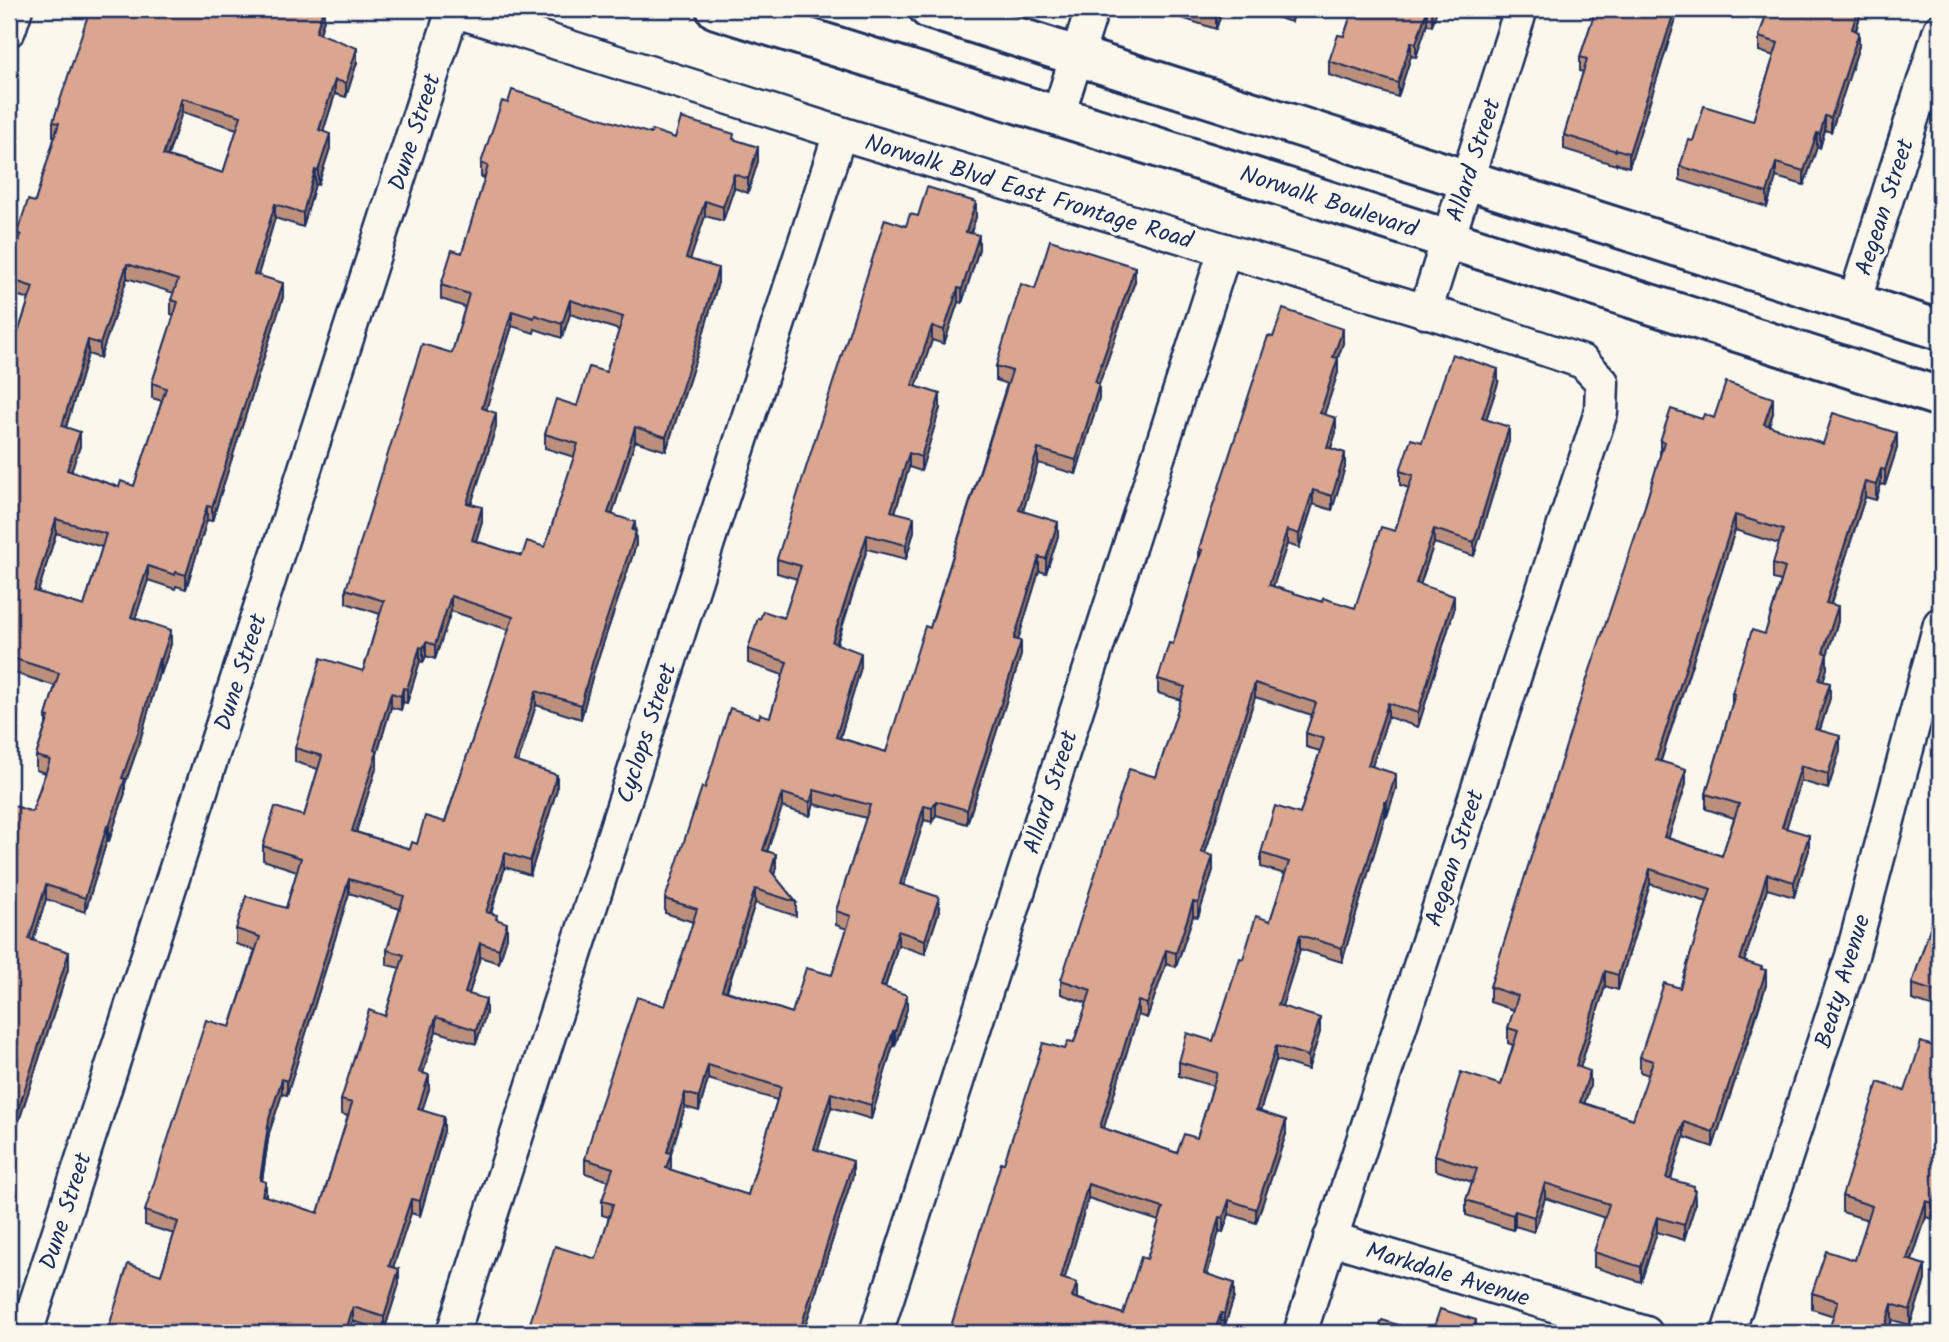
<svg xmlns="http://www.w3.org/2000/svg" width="1949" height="1342" viewBox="0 0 1949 1342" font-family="Kalam,sans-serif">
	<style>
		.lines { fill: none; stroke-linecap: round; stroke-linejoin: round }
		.minor-casing { stroke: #1b2f5e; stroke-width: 37 }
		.secondary-casing { stroke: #1b2f5e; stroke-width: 44 }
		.minor { stroke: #fbf7ec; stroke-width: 32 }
		.secondary { stroke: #fbf7ec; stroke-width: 38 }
		.wall { fill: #bc8f7c; stroke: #1b2f5e; stroke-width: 2; fill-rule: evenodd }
		.shaded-wall { fill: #997465; stroke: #1b2f5e; stroke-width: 2 }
		.building { fill: #dba690; stroke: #1b2f5e; stroke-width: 2; fill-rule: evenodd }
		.labels { text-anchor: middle; stroke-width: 7; stroke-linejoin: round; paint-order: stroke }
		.street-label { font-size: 24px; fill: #1b2f5e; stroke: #fbf7ec }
	</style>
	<rect width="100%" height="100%" fill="#fbf7ec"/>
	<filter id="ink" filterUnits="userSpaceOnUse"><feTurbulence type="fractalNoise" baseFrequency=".0143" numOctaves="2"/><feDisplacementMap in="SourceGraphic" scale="14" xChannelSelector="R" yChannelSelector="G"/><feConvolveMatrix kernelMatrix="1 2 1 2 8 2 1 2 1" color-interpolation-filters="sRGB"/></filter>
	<g filter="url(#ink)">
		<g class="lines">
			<g class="minor-casing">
				<g id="minor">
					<polyline points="450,9 840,133 1475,326 1583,362 1602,382 1601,412 1300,1333"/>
					<polyline points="9,30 16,9"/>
					<polyline points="1058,115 1092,9"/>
					<polyline points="1854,303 1940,30"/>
					<polyline points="1425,312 1521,9"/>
					<polyline points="1330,1238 1646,1333"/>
					<polyline points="26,1333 453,10"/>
					<polyline points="453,1333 840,133"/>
					<polyline points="876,1333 1225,250"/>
					<polyline points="1728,1333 1852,956 1940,624"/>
				</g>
			</g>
			<g class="secondary-casing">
				<g id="secondary">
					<polyline points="716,9 1294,190 1940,397"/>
					<polyline points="929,9 1940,330"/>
				</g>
			</g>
			<use href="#minor" class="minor"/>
			<use href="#secondary" class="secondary"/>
		</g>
		<g class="wall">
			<path d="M93,9H324V19L320,34L357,62L346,97L335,94L323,132L330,148L318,185L315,184L303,227L275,218L258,275L283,297L212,521L207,520L186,589L176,586L175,589L148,580L135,619L171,644L161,674L159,673L139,744L125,784V793L109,841L107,840L85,912L46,899L33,941L69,966L16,1130L9,1128V804L32,812L45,773L36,770V756L46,725V716L55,686L9,671V361L29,299L9,293V272L17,247V233L35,202L55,136H53V122ZM182,112L237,129L223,173L168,156ZM127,278L174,293L171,300V314L174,315L152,383V398L162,401L134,486L119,487L71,471L80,446L66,427L88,354L100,358ZM56,533L102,547L84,606L38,592Z"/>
			<polygon points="1163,9 1223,9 1216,29 1163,12"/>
			<polygon points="1250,9 1295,9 1291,22"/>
			<polygon points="1353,9 1437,9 1432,26 1427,24 1416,57 1411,56 1398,97 1329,75 1329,61 1344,36"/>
			<polygon points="1596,9 1679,9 1629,167 1616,163 1616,165 1564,149 1564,135 1583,72 1580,71 1580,57"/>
			<polygon points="1768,9 1862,9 1856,31 1859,46 1831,132 1825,130 1820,148 1817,147 1804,185 1776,177 1767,207 1680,180 1680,166 1693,141 1753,121 1774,56 1759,51 1759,37"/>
			<path d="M508,103L651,134L675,138L734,139L758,161L748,193L734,188L723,221L705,216L690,259L718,282L698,352L666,451L635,441L612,515L635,531L636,545L593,674L581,719L536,705L518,762L557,789L530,875L505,867L491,914L497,919L507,937L499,963L480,957L469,994L486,1013L476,1044L436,1031L423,1073L429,1089L422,1110L444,1131L420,1216L411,1213L393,1267L399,1284L384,1331L353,1321L349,1333H107L161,1275L174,1234L145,1225V1211L230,1027L255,950L236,944V929L286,908L297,871L263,860V846L304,816L318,769L295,762V748L363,671L380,614L346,603V589L452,353L465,307L441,299V285L462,253L485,178L481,177V163ZM570,314L619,330L606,372L577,406L545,434V448L574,457L545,547L522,556L476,541L482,521L471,504L496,427L486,410L512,326L534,333L535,329L562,338ZM451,611L509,630L445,822L410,849L356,832L377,765V754L391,707L401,710L403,702L407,703L420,661L423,662L426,656L435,659ZM349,893L400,909L387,950V965L400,968L385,1016L341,1100V1114L348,1116L318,1213L266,1197L262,1181L269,1133L282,1094L287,1095Z"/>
			<path d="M918,216L976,217L971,233L979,249L962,303L958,302L944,344L932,340L916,387L940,408L921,471L909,467L895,512L914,531L906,559L867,549L837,644L861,667L840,738L886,752L930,628L1007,384L996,380V366L1035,289L1135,281L1099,384V398L1076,474L1038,463L1023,511L1058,536L1046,573L1039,571L1018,640L1021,655L967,824L936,815L932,822L924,820L904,885L939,911L925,954L898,945L885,988L907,1009L895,1046L893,1045L871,1119L831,1107L818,1150L853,1175L803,1333H529V1326L596,1259L609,1217L602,1215V1201L609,1181L585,1173V1159L665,1006L676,975L693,922L665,913V899L705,788L759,718L770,717L783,675L748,663V649L784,618L797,579L777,573V559L906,226ZM814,804L866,818L836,911V925L847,929L832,975L792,1013L727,991L755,903L796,916V902L774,875L776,868L767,852L782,807L810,816ZM708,1079L777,1100L748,1195L670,1170L671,1153L685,1107L699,1111Z"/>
			<path d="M1273,337L1343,343L1338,358V372L1324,415L1336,432L1331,448L1345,467L1332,510L1313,504L1299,548L1287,544L1273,587L1322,602L1355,608L1395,531L1409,488L1400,485V471L1422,442L1498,383L1486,420L1509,441L1474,556L1434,543L1420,585L1454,610L1418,727L1388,717L1372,766L1396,788L1387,816H1385L1342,962L1300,949L1282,1006L1320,1032L1308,1070L1276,1060L1260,1112L1286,1134L1256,1223L1229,1214L1223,1232L1219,1231L1207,1274L1234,1297L1224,1328L1221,1327L1218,1333H949L1004,1163L1065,1049L1074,1042L1087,1003L1061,994V980L1156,777L1181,700L1158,693V679L1173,644L1199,558V549ZM1255,697L1312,715L1306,733V747L1320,751L1300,814L1261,853V867L1285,874L1270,921L1243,959L1213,1041L1179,1062V1076L1213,1086L1197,1138L1177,1153L1103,1128L1138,1015L1147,1018L1166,964L1176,967L1193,916L1198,917L1213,870L1205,853ZM1088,1198L1159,1221L1147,1259L1123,1314L1076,1298L1077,1297L1064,1279Z"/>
			<path d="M1773,413L1769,426L1823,444L1897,448L1885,485L1881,484L1876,500L1865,497L1831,604L1838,621L1827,655V668L1823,681L1830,698L1820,730L1840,751L1828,789L1801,781L1786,828L1809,850L1794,897L1767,889L1744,961L1762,969L1766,985L1755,1021L1713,1147L1684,1137L1671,1179L1694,1190L1695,1205L1684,1240L1657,1232L1641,1282L1594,1267V1252L1605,1218L1545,1198L1534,1232L1515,1226L1513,1230L1466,1215V1200L1472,1182L1435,1170V1155L1501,1085L1513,1045L1508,1043V1028L1514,1010L1490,1002V987L1643,513L1660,456V441L1702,419ZM1735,530L1779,544L1773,564V579L1781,581L1765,634L1732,693V704L1706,794V809L1734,818L1722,856L1668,838L1686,784L1661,761ZM1650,884L1707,902L1680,988L1640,1057V1072L1649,1075L1633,1119L1584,1103L1590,1086L1580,1068L1605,986L1618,990Z"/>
			<polygon points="1940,897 1940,1009 1912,1000 1912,984"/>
			<polygon points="1933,1046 1933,1219 1926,1217 1912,1260 1925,1280 1910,1325 1892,1320 1888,1333 1828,1333 1834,1316 1812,1309 1812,1293 1855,1260 1868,1220 1842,1212 1842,1196 1905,1091"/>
		</g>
		<g class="shaded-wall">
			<polygon points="323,9 324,9 324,19 316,46 316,32"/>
			<polygon points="1219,9 1223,9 1216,29 1216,15"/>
			<polygon points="1291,9 1295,9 1291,22"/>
			<polygon points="1433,9 1437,9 1432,26 1432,12"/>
			<polygon points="1675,9 1679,9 1629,167 1629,153"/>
			<polygon points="1858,9 1862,9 1852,43 1852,29"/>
			<polygon points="1427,10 1427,24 1416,57 1416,43"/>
			<polygon points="1859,32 1859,46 1831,132 1831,118"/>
			<polygon points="1411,42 1411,56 1398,97 1398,83"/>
			<polygon points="357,48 357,62 346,97 346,83"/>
			<polygon points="335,80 335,94 319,144 319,130"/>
			<polygon points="182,98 182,112 163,169 163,155"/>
			<polygon points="1825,116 1825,130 1820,148 1820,134"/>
			<polygon points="1817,133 1817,147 1804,185 1804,171"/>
			<polygon points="330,134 330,148 318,185 318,171"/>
			<polygon points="758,147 758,161 748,193 748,179"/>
			<polygon points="1776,163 1776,177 1767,207 1767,193"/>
			<polygon points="315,170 315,184 303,227 303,213"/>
			<polygon points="734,174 734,188 723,221 723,207"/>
			<polygon points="705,201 705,216 686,272 686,258"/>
			<polygon points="976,202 976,217 966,246 966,232"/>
			<polygon points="275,204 275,218 254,288 254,274"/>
			<polygon points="979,235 979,249 962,303 962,289"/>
			<polygon points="127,264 127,278 100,358 100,344"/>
			<polygon points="1135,267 1135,281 1095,396 1095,382"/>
			<polygon points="718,268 718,282 698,352 666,451 666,437"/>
			<polygon points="283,283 283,297 212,521 212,507"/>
			<polygon points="958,288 958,302 944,344 944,330"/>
			<polygon points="570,300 570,314 562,338 562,324"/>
			<polygon points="512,311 512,326 482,423 482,408"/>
			<polygon points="932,326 932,340 912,399 912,385"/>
			<polygon points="1343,329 1343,343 1333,371 1333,357"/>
			<polygon points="88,340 88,354 62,440 62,426"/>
			<polygon points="1338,358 1338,372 1320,427 1320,413"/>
			<polygon points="1498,369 1498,383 1482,432 1482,418"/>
			<polygon points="1099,384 1099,398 1076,474 1076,460"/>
			<polygon points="940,394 940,408 921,471 921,457"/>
			<polygon points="1773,398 1773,413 1764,439 1764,424"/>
			<polygon points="496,413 496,427 467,517 467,503"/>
			<polygon points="1336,418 1336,432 1327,461 1327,447"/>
			<polygon points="635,427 635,441 608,528 608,513"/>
			<polygon points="1509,427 1509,441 1474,556 1474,542"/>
			<polygon points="80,432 80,446 67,484 67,470"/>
			<polygon points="1897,433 1897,448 1885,485 1885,470"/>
			<polygon points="1038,449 1038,463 1019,524 1019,510"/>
			<polygon points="909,453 909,467 891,525 891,511"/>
			<polygon points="1345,453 1345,467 1332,510 1332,496"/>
			<polygon points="1881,469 1881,484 1876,500 1876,485"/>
			<polygon points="1865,482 1865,497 1826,618 1826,603"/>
			<polygon points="1313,490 1313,504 1299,548 1299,534"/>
			<polygon points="207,506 207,520 186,589 186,575"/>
			<polygon points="482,507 482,521 472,554 472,540"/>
			<polygon points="1735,515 1735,530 1656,775 1656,760"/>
			<polygon points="914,517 914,531 906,559 906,545"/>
			<polygon points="56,519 56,533 34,605 34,591"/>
			<polygon points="635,522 636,545 593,674 581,719 581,705 593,660"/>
			<polygon points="1058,522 1058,536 1046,573 1046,559"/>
			<polygon points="1434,529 1434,543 1416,597 1416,583"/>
			<polygon points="1287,530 1287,544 1269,599 1269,585"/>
			<polygon points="867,535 867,549 832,656 832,642"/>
			<polygon points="1039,557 1039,571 1014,653 1014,639"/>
			<polygon points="148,566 148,580 131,631 131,617"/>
			<polygon points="451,596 451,611 435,659 435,645"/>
			<polygon points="1454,596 1454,610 1418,727 1418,713"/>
			<polygon points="1838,606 1838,621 1827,655 1827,668 1819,695 1819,680 1823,652"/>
			<polygon points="171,630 171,644 161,674 161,660"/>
			<polygon points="1021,641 1021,655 967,824 967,810"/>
			<polygon points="426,642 426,656 423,662 423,648"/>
			<polygon points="420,647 420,661 407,703 407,689"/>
			<polygon points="861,653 861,667 836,751 836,737"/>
			<polygon points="159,659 159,673 139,744 125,784 125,793 109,841 109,827 122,778"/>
			<polygon points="1255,683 1255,697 1201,866 1201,852"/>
			<polygon points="1830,683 1830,698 1815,744 1815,729"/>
			<polygon points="403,688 403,702 401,710 401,696"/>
			<polygon points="536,691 536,705 514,775 514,761"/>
			<polygon points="391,693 391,707 377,754 377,765 352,845 352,831 374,750"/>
			<polygon points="1388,703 1388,717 1368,779 1368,765"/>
			<polygon points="1840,736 1840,751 1828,789 1828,774"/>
			<polygon points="1801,766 1801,781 1782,842 1782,827"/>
			<polygon points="1686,769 1686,784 1664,852 1664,837"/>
			<polygon points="1396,774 1396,788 1387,816 1387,802"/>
			<polygon points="557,775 557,789 530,875 530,861"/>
			<polygon points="814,790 814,804 810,816 810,802"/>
			<polygon points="782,793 782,807 763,864 763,850"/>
			<polygon points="936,801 936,815 932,822 932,808"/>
			<polygon points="1385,802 1385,816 1342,962 1342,948"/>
			<polygon points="924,806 924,820 900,898 900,884"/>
			<polygon points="107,826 107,840 85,912 85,898"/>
			<polygon points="1809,835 1809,850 1794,897 1794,882"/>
			<polygon points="505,853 505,867 486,926 486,912"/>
			<polygon points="776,854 776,868 771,885 771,871"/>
			<polygon points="1213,856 1213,870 1198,917 1198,903"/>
			<polygon points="1650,869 1650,884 1618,990 1618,975"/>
			<polygon points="1767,874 1767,889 1740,975 1740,960"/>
			<polygon points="349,879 349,893 287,1095 287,1081"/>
			<polygon points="46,885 46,899 29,953 29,939"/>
			<polygon points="755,889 755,903 722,1004 722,990"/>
			<polygon points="939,897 939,911 925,954 925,940"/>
			<polygon points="1193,902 1193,916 1176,967 1176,953"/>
			<polygon points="507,923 507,937 499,963 499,949"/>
			<polygon points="898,931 898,945 881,1000 881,986"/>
			<polygon points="1300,935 1300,949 1278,1019 1278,1005"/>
			<polygon points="480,943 480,957 465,1007 465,993"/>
			<polygon points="1166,950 1166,964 1147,1018 1147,1004"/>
			<polygon points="69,952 69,966 16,1130 16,1116"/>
			<polygon points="1766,970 1766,985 1713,1147 1713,1132"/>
			<polygon points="1605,971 1605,986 1576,1081 1576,1066"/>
			<polygon points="907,995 907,1009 895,1046 895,1032"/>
			<polygon points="486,999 486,1013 476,1044 476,1030"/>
			<polygon points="1138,1001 1138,1015 1100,1141 1100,1127"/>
			<polygon points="436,1017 436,1031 419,1086 419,1072"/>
			<polygon points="1320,1018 1320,1032 1308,1070 1308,1056"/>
			<polygon points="893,1031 893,1045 871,1119 871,1105"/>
			<polygon points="1276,1046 1276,1060 1256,1124 1256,1110"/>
			<polygon points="708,1065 708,1079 699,1111 699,1097"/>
			<polygon points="1590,1071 1590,1086 1580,1117 1580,1102"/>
			<polygon points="429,1075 429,1089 418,1123 418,1109"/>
			<polygon points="282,1079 282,1094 269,1133 260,1194 260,1180 269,1119"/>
			<polygon points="685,1093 685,1107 667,1166 667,1152"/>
			<polygon points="831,1093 831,1107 814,1163 814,1149"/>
			<polygon points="444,1117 444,1131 420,1216 420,1201"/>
			<polygon points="1286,1120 1286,1134 1256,1223 1256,1209"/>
			<polygon points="1684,1122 1684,1137 1666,1193 1666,1178"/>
			<polygon points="671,1153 671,1167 666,1182 666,1168"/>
			<polygon points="853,1161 853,1175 803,1333 799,1333"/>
			<polygon points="1940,1181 1940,1197 1933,1219 1933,1203"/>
			<polygon points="266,1182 266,1196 262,1195"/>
			<polygon points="1545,1183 1545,1198 1534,1232 1534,1217"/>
			<polygon points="1088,1184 1088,1198 1061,1292 1061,1278"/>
			<polygon points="1694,1186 1695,1205 1684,1240 1684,1225"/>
			<polygon points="411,1199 411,1213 389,1280 389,1266"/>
			<polygon points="1229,1200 1229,1214 1223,1232 1223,1218"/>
			<polygon points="1926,1201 1926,1217 1907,1274 1907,1259"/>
			<polygon points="1515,1211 1515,1226 1513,1230 1513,1215"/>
			<polygon points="1219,1217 1219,1231 1204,1287 1204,1273"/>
			<polygon points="1657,1217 1657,1232 1641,1282 1641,1267"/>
			<polygon points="1925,1265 1925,1280 1910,1325 1910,1310"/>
			<polygon points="399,1269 399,1284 384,1331 384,1317"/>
			<polygon points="1077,1283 1077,1297 1072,1311 1072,1297"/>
			<polygon points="1234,1283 1234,1297 1224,1328 1224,1314"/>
			<polygon points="1892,1304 1892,1320 1888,1333 1883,1333"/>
			<polygon points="353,1307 353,1321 349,1333 345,1333"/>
			<polygon points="1221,1313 1221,1327 1218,1333 1214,1333"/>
			<polygon points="1476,1320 1476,1333 1473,1333"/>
		</g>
		<g class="building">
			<path d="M90,9H323L316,32L357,48L346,83L335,80L319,130L330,134L318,171L315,170L303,213L275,204L254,274L283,283L212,507L207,506L186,575L176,572L175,575L148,566L131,617L171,630L161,660L159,659L139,730L122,778L125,779L109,827L107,826L85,898L46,885L29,939L69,952L16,1116L9,1114V804L32,812L50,760L36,756L49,717L46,716L59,673L9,657V361L33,287L9,279V272L21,235L17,233L28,200L35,202L59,123L53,122ZM182,98L241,116L223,173L163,155ZM127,264L178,280L171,300L178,302L152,383L166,388L134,486L121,481L119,487L67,470L80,432L62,426L88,340L100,344ZM56,519L106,534L84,606L34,591Z"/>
			<polygon points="1197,9 1219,9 1216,15"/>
			<polygon points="1353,9 1433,9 1432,12 1427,10 1416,43 1411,42 1398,83 1329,61 1338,35 1344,36"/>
			<polygon points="1596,9 1675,9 1629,153 1616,149 1616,151 1564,135 1587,59 1580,57"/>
			<polygon points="1768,9 1858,9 1852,29 1859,32 1831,118 1825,116 1820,134 1817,133 1804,171 1776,163 1767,193 1680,166 1689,140 1693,141 1704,106 1753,121 1778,43 1759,37"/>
			<path d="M512,90L651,134L652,130L675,138L681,118L734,134L733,139L758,147L748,179L734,174L723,207L705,201L686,258L718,268L698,338L666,437L635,427L608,513L635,522L632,530L636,531L593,660L581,705L536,691L514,761L557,775L530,861L505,853L486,912L497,915L496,919L507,923L499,949L480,943L465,993L486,999L476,1030L436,1017L419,1072L429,1075L418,1109L444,1117L420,1201L411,1199L389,1266L399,1269L384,1317L353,1307L345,1333H107L128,1264L161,1275L178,1222L145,1211L206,1020L230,1027L260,937L236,929L246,896L286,908L301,858L263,846L275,807L304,816L322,756L295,748L321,658L363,671L384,601L346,589L422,344L452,353L469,294L441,285L452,250L462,253L488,166L481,163L502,101L508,103ZM570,300L623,317L606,372L589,367L577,406L556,399L545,434L578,444L545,547L527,541L522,556L472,540L482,507L467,503L496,413L482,408L512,311L534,318L535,315L562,324ZM451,596L513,617L445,822L425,816L417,844L412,842L410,849L352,831L377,751L374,750L391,693L401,696L403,688L407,689L420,647L423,648L426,642L435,645ZM349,879L404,896L387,950L404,955L385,1016L369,1010L341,1100L352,1103L318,1213L262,1195L266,1182L260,1180L269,1119L282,1079L287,1081Z"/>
			<path d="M927,187L976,202L966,232L979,235L962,289L958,288L944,330L932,326L912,385L940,394L921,457L909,453L891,511L914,517L906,545L867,535L832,642L861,653L836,737L886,752L925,626L930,628L1012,371L996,366L1021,284L1035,289L1050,240L1135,267L1095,382L1099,384L1076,460L1038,449L1019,510L1058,522L1046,559L1039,557L1014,639L1021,641L967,810L936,801L932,808L924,806L900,884L939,897L925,940L898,931L881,986L907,995L895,1032L893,1031L871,1105L831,1093L814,1149L853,1161L799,1333H642L627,1328L625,1333H552L529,1326L555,1246L596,1259L613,1204L602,1201L613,1168L585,1159L598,1113L637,997L665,1006L676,975L697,909L665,899L702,787L705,788L730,708L759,718L760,714L770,717L787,662L748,649L758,618L760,619L763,611L784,618L801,566L777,559L885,219L906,226L910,214L918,216ZM814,790L870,805L836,911L851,916L832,975L806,968L792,1013L722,990L755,889L796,902L771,871L776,854L763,850L782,793L810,802ZM708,1065L781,1087L748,1195L666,1168L671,1153L667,1152L685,1093L699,1097Z"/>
			<path d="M1283,309L1343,329L1333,357L1338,358L1320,413L1336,418L1327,447L1345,453L1332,496L1313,490L1299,534L1287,530L1269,585L1322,602L1323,598L1355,608L1381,527L1395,531L1413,475L1400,471L1411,439L1422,442L1452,354L1498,369L1482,418L1509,427L1474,542L1434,529L1416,583L1454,596L1418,713L1388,703L1368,765L1396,774L1387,802H1385L1342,948L1300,935L1278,1005L1320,1018L1308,1056L1276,1046L1256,1110L1286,1120L1256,1209L1229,1200L1223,1218L1219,1217L1204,1273L1234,1283L1224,1314L1221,1313L1214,1333H1074L1046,1324L1043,1333H949L1001,1163H1004L1043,1043L1065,1049L1068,1041L1074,1042L1091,990L1061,980L1129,769L1156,777L1185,687L1158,679L1169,643L1173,644L1202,550L1199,549L1268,336L1273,337ZM1255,683L1316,703L1306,733L1324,739L1300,814L1275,806L1261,853L1289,862L1270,921L1256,916L1243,959L1240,958L1213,1041L1187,1033L1179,1062L1217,1073L1197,1138L1184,1134L1177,1153L1100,1127L1138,1001L1147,1004L1166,950L1176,953L1193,902L1198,903L1213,856L1201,852ZM1088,1184L1163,1208L1147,1259L1141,1257L1123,1314L1072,1297L1077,1283L1061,1278Z"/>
			<path d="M1726,382L1773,398L1764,424L1823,444L1833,413L1897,433L1885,470L1881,469L1876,485L1865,482L1826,603L1838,606L1823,652L1827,654L1819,680L1830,683L1815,729L1840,736L1828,774L1801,766L1782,827L1809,835L1794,882L1767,874L1740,960L1762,967L1761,969L1766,970L1755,1006L1713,1132L1684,1122L1666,1178L1694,1186L1693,1190H1695L1684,1225L1657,1217L1641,1267L1594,1252L1609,1204L1545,1183L1534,1217L1515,1211L1513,1215L1466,1200L1477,1169L1435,1155L1461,1072L1501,1085L1518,1031L1508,1028L1518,996L1490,987L1587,679L1643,513L1664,442L1660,441L1671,409L1702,419L1704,414L1714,418ZM1735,515L1783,530L1773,564L1785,568L1765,634L1752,630L1732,693L1735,694L1706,794L1739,804L1722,856L1664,837L1686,769L1656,760ZM1650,869L1711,889L1680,988L1664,983L1640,1057L1653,1061L1633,1119L1580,1102L1590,1071L1576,1066L1605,971L1618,975Z"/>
			<polygon points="1940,897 1940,993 1912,984"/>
			<polygon points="1940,1025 1940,1181 1933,1203 1926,1201 1907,1259 1925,1265 1910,1310 1892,1304 1883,1333 1828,1333 1838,1301 1812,1293 1826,1251 1855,1260 1872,1206 1842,1196 1878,1082 1905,1091 1921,1042 1933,1046"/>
			<polygon points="1440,1309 1476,1320 1473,1333 1432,1333"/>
			<polygon points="1382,1320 1424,1333 1377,1333"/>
		</g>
	</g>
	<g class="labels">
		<g class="street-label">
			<text transform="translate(414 132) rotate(-72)" y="8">Dune Street</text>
			<text transform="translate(1473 160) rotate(-72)" y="8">Allard Street</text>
			<text transform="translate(1029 191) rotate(17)" y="8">Norwalk Blvd East Frontage Road</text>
			<text transform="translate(1329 201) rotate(18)" y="8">Norwalk Boulevard</text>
			<text transform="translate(1884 207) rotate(-72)" y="8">Aegean Street</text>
			<text transform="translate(240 672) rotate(-72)" y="8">Dune Street</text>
			<text transform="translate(646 733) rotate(-72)" y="8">Cyclops Street</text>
			<text transform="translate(1050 792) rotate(-72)" y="8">Allard Street</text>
			<text transform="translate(1454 858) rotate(-72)" y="8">Aegean Street</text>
			<text transform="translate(1842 981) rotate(-73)" y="8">Beaty Avenue</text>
			<text transform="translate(65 1211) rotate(-72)" y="8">Dune Street</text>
			<text transform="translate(1448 1274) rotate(17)" y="8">Markdale Avenue</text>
		</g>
	</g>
	<rect width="1949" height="1342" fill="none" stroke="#fbf7ec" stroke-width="35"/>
	<rect x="18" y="18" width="1914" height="1307" fill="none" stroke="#1b2f5e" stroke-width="2.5" filter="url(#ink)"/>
</svg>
